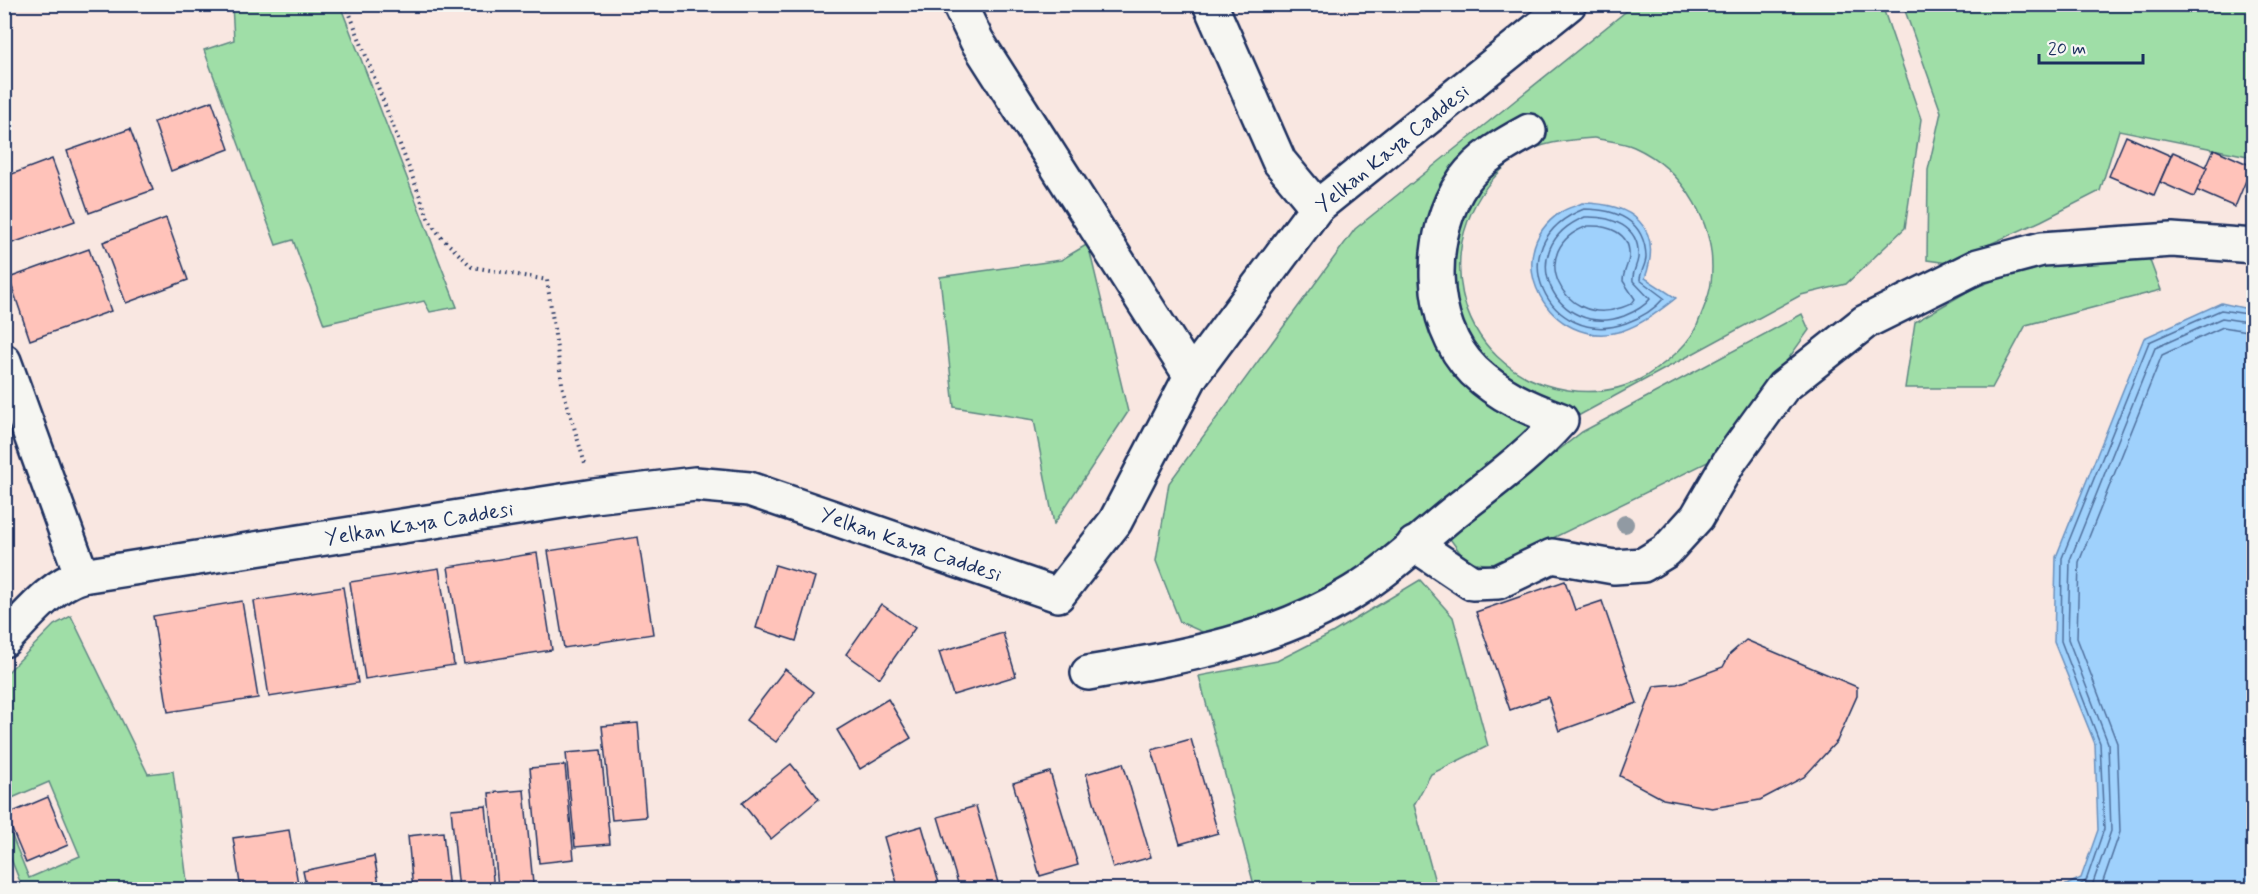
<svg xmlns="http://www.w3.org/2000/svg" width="2258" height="894" viewBox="0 0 2258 894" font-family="Mynerve,sans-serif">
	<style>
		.green { fill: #9fdea7; stroke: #5d8682; stroke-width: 1.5; fill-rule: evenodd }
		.water { fill: #9fd1fc; stroke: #6a90bd; stroke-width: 1.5 }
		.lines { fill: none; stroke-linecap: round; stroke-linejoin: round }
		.shore { stroke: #50709d; stroke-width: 1.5 }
		.building { fill: #ffc3ba; stroke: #1b2f5e; stroke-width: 1.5 }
		.minor-casing { stroke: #1b2f5e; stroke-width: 38 }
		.path { stroke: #1b2f5e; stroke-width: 4; stroke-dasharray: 1.5 4.5; stroke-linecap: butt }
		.minor { stroke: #f6f6f2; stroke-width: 33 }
		.tree { fill: #919aa3 }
		.labels { text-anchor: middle; stroke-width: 5; stroke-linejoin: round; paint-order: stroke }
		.street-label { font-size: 21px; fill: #1b2f5e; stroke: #f6f6f2 }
	</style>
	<rect width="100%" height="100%" fill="#f9e7e1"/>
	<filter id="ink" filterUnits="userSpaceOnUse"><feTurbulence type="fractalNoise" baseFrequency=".0167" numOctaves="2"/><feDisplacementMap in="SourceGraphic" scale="12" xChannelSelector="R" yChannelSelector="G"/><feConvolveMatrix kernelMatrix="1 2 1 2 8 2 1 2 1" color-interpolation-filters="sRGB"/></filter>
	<g filter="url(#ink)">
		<g class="green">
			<polygon points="232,5 340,5 457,307 430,312 424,301 324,324 293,240 276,245 204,50 234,40"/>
			<path d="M1634,5H1882L1921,119L1905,228L1846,284L1801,295L1530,442L1406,538L1282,622L1209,635L1180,622L1156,561L1169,483L1355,229ZM1594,138C1607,141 1622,142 1634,147C1685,170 1718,227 1711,283C1710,295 1704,307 1700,318C1692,344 1667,362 1646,376C1622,390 1594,394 1568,390C1450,373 1422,227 1516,158C1539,142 1567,140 1594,138Z"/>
			<polygon points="1903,5 2253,5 2253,157 2119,130 2100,191 2041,221 1948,263 1927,260 1928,170 1941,112"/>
			<polygon points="1088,244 1128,412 1054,524 1034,420 954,407 940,277 1061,260"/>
			<polygon points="2146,250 2161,290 2026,325 1992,388 1905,388 1915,322 1972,289 2043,261"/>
			<polygon points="1802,314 1809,330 1718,457 1496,566 1466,561 1448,536 1582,432"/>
			<polygon points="1420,580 1453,617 1488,746 1431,774 1414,805 1435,882 1457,889 1255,889 1199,676 1277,661 1332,633"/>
			<polygon points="71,616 148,774 173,771 188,889 23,889 5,844 5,819 29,878 80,856 49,782 5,801 5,675 54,625"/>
		</g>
		<g class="water">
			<path d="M1582,203C1631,203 1664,226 1645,278L1676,298C1659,311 1643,324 1622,331C1550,353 1496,255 1561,212C1567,208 1576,206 1582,203Z"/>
			<polygon points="2221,303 2253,310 2253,889 2058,889 2081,878 2098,830 2095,744 2054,642 2056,557 2144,338"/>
		</g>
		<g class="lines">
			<g class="shore">
				<path d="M1584,209C1616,209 1645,220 1646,257C1646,265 1640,272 1640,280L1664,298C1654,310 1640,318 1626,323C1549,351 1496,243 1584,209Z"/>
				<path d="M1585,217C1611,216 1641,226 1638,258C1637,266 1632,272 1633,281L1650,299C1644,307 1634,312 1624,316C1556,341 1510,247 1585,217Z"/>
				<path d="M1588,226C1607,225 1631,232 1629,257C1628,266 1623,272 1623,281L1635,299C1632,305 1626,306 1620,308C1563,328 1524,248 1588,226Z"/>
				<polyline points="2072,890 2086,881 2104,829 2100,743 2061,641 2062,558 2149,342 2221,310 2254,315"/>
				<polyline points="2088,890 2093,883 2111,831 2108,743 2068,639 2070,560 2155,348 2222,318 2254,323"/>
				<polyline points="2100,890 2120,832 2117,743 2077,638 2079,562 2162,355 2223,327 2254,332"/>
			</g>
		</g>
		<g class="building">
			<polygon points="212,101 229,149 171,171 154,122"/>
			<polygon points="130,129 153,190 89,213 67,151"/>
			<polygon points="2126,136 2171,156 2154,195 2109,176"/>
			<polygon points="2214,149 2252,166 2235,207 2196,190"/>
			<polygon points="2173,152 2207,167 2194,197 2160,182"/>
			<polygon points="52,159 75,221 4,246 4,177"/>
			<polygon points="166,218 188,280 126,303 103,242"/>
			<polygon points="89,249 111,311 30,340 9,278"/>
			<polygon points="638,537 653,634 564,648 548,551"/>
			<polygon points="537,553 552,650 464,664 448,567"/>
			<polygon points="775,565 815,577 796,641 756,628"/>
			<polygon points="439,568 454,665 365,679 350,582"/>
			<polygon points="1565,581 1575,610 1602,601 1637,703 1559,731 1548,697 1510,710 1476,612"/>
			<polygon points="343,587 358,683 269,697 254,601"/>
			<polygon points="242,601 258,698 168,712 153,616"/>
			<polygon points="881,604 915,628 880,678 846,654"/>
			<polygon points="1003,633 1016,676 953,695 939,652"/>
			<polygon points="1746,640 1857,687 1857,696 1837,741 1804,777 1760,800 1712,808 1663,799 1620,776 1654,686 1677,684 1723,667 1730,654"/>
			<polygon points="785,669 814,692 776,742 746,720"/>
			<polygon points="888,699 911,738 860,769 837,730"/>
			<polygon points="638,723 646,817 612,820 602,726"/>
			<polygon points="1191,739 1218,833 1180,844 1152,750"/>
			<polygon points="601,750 610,844 575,847 566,753"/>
			<polygon points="1123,763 1151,857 1113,868 1086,774"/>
			<polygon points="791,764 819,799 771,839 742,803"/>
			<polygon points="565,765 574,859 539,863 530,768"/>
			<polygon points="1050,772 1078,865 1040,876 1013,783"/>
			<polygon points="524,790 533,884 498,887 489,793"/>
			<polygon points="48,797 68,845 26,863 6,815"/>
			<polygon points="486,806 494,890 459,890 451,809"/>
			<polygon points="976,806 1000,890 960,890 938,817"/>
			<polygon points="922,826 941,890 899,890 884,837"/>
			<polygon points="289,830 299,890 241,890 233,838"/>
			<polygon points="443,832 449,890 413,890 408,836"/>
			<polygon points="374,856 380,890 307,890 303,871"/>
		</g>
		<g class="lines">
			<g class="minor-casing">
				<g id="minor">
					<polyline points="959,4 977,41 1191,376"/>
					<polyline points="1210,4 1279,161 1317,207"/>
					<polyline points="4,361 82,576"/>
					<polyline points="1414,544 1472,583 1498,582 1552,556 1614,567 1643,565 1666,551 1697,517 1729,462 1783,387 1865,322 1978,266 2042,249 2172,240 2254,246"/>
					<path d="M4,640C27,617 51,585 82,576L594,496L695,484L749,489L1058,595L1115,522L1191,376L1317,207L1569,4"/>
					<path d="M1088,673C1180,657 1272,642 1353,592C1389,570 1421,539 1453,513C1491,483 1529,456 1561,420C1528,408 1499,395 1474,371C1426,323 1427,233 1464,180C1480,158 1505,144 1529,131"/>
				</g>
			</g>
			<polyline class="path" points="346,4 429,220 441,237 472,267 547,280 563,390 585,464"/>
			<use href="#minor" class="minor"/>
		</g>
		<circle class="tree" cx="1625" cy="524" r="9"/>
	</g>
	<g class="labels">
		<g class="street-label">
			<text transform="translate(1392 148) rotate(-39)" y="7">Yelkan Kaya Caddesi</text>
			<text transform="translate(419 523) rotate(-9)" y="7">Yelkan Kaya Caddesi</text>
			<text transform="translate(911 544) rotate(19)" y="7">Yelkan Kaya Caddesi</text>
		</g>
	</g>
	<rect width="2258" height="894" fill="none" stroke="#f6f6f2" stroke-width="24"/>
	<rect x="12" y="12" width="2234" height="870" fill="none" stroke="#1b2f5e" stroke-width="2" filter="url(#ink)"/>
	<path d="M2039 54v9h104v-9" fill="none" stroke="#1b2f5e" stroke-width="3"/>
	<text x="2048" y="54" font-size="18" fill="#1b2f5e" stroke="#f6f6f2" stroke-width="4.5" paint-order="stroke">20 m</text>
</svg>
